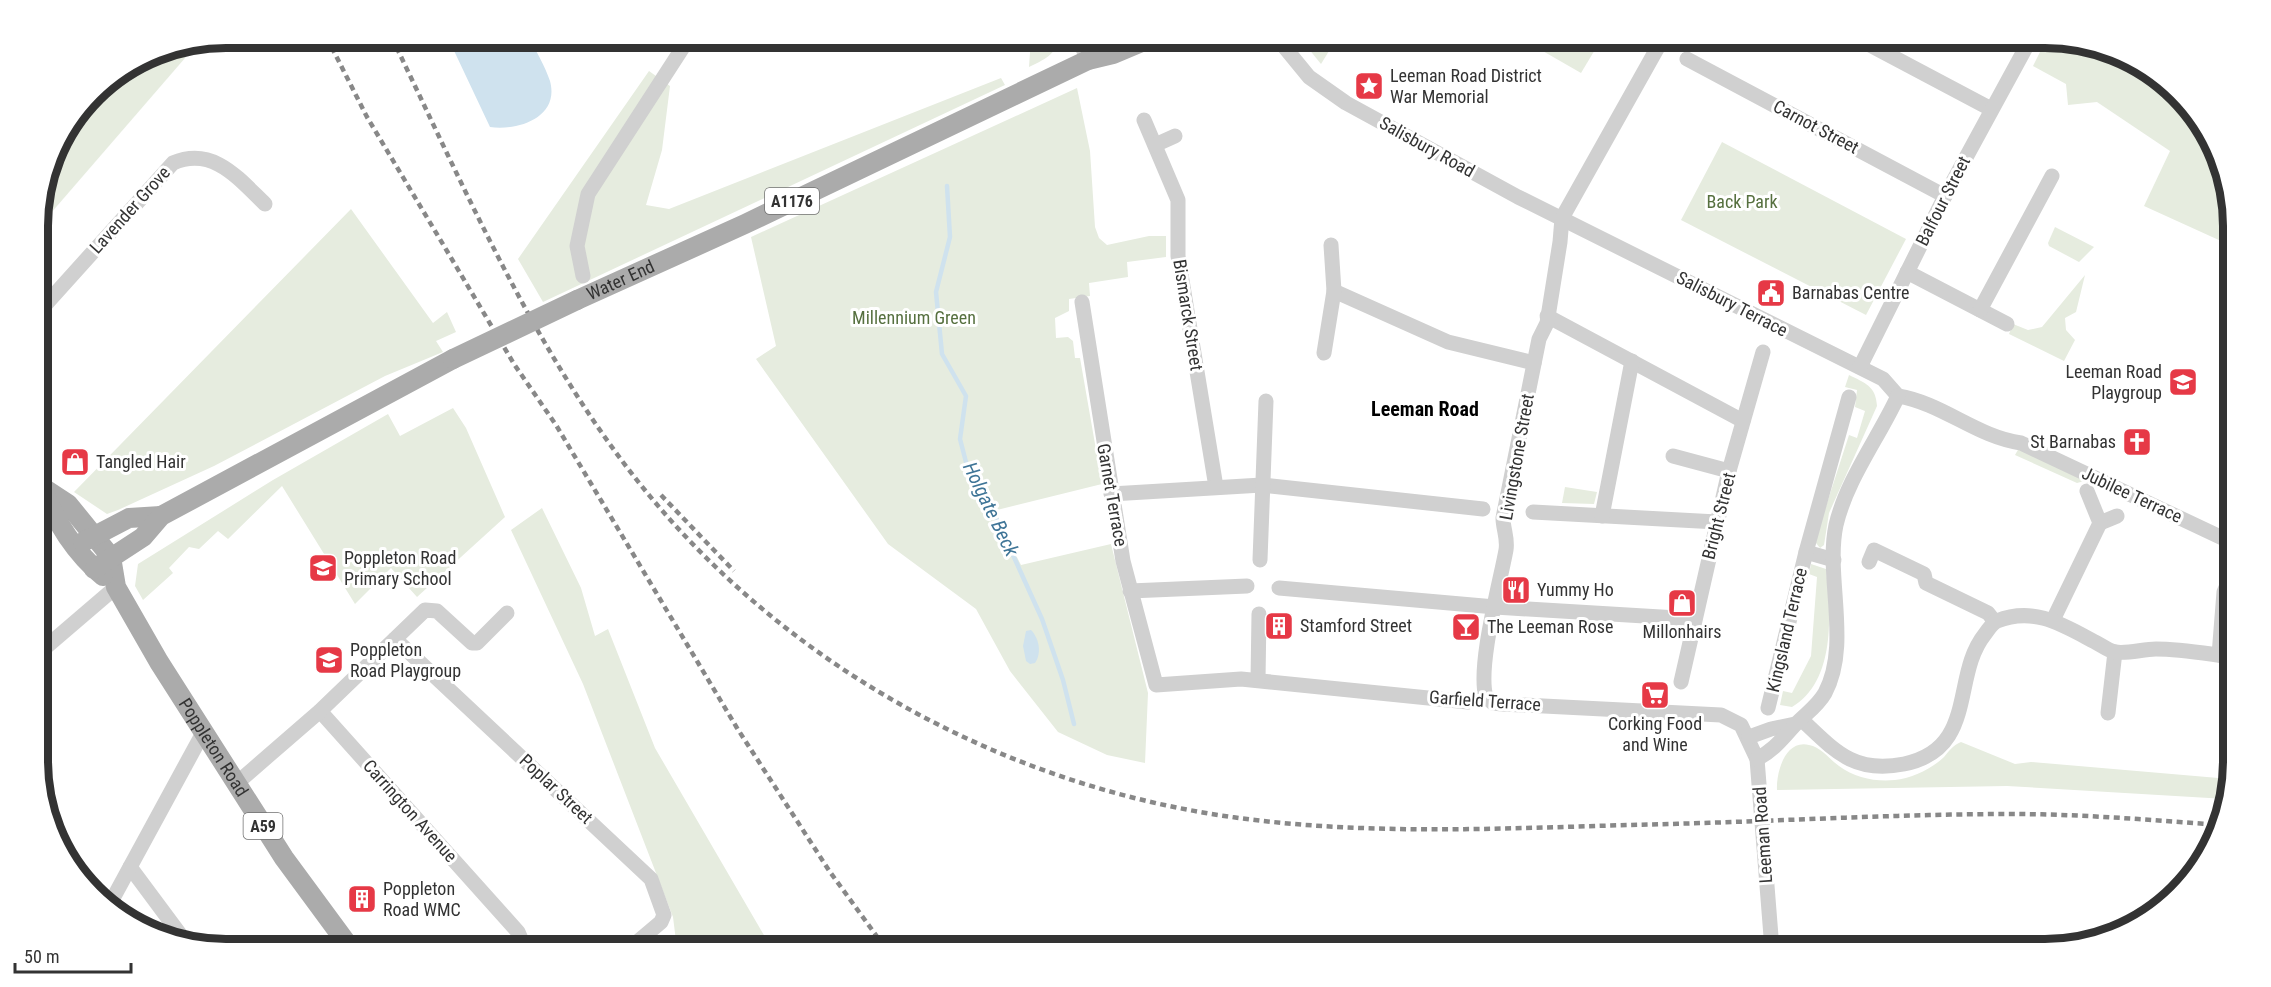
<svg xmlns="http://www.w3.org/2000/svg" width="2271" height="987" viewBox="0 0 2271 987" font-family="'Roboto Condensed',sans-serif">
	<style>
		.green { fill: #e6ecdf }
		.water { fill: #cfe2ee }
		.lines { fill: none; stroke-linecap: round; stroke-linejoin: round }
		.stream { stroke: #cfe2ee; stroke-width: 4.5 }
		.minor { stroke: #d0d0d0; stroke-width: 15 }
		.major { stroke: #ababab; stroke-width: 20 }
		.rail { stroke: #888; stroke-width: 4.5; stroke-dasharray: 6 4.5; stroke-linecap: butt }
		.major-bridge { stroke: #ababab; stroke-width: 20 }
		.labels { text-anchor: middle; stroke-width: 6; stroke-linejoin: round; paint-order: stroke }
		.shield { fill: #fff; stroke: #707070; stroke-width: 1.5 }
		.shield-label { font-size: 16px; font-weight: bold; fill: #333 }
		.poi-label { font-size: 18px; fill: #333; stroke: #fff; text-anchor: start }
		.street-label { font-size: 18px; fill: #333; stroke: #fff }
		.park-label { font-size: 18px; fill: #56703f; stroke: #fff }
		.neighbourhood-label { font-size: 20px; font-weight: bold; fill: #000; stroke: #fff }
		.water-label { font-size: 20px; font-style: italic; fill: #3f7597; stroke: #fff }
		.rim { fill: none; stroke: #333; stroke-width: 8 }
	</style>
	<rect width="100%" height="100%" fill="#fff"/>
	<g class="green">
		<path d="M1031,38H1058C1057,55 1043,60 1029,67Z"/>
		<polygon points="1308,38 1337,38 1321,64 1304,43"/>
		<polygon points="1520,38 1602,38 1581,73"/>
		<polygon points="2047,38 2117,52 2194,111 2232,202 2232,246 2144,206 2170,151 2097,102 2068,105 2066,84 2033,66"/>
		<polygon points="198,43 38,228 38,214 57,142 102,85 154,52"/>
		<polygon points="649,71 670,86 662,150 646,205 669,209 1001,78 1005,85 543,302 518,259"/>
		<polygon points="1077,88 1090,151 1095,227 1099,238 1107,245 1149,236 1166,236 1166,257 1127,262 1128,277 1089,283 1090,296 1069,299 1069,311 1055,318 1056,338 1068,337 1073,341 1075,358 1080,358 1102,484 993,511 1021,565 1111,544 1148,693 1145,763 1107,755 1058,732 1010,671 976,609 888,544 756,359 776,346 751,237"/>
		<polygon points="1722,142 1906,239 1866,315 1681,220"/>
		<polygon points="351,209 433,323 447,312 456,332 436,341 443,352 385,376 214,466 118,510 107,514 74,492"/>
		<polygon points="2055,227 2094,247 2079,262 2049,246 2048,243"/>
		<polygon points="2085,275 2076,312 2065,318 2066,330 2075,340 2064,361 2009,334 2013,324 2028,330 2042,327"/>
		<path d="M1849,375C1865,383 1876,386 1877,406L1829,513L1824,545L1820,548L1816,543L1817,534L1849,435L1857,438L1865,411L1855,407L1857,390L1845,387Z"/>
		<polygon points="453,408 466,428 505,517 417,597 391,568 355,604 282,486 228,539 218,531 199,549 189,547 169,568 173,573 143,600 135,586 138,564 273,480 388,414 400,436"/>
		<polygon points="2019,448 2088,480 2077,483 2015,455"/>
		<polygon points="1565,487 1597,492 1594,504 1562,503"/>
		<polygon points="542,508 581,588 595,636 608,629 655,748 772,949 677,949 673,917 583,684 511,530"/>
		<path d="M1811,564L1826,569C1831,614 1836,681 1792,707L1780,705L1783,691L1792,693L1811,656L1817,577L1809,574Z"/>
		<path d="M1961,742L2015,764L2031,762L2230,779L2226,799L2007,786L1777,790C1776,773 1785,739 1809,745C1821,747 1829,759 1839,766C1855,778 1876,782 1895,780C1911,779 1933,768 1944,757C1950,750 1952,746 1961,742Z"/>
	</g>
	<g class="water">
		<path d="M448,38H529C536,51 545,66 550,81C560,118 517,131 490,127Z"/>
		<path d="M1031,630C1039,638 1042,653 1035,663L1030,664L1026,661L1023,646L1026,631Z"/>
	</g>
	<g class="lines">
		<polyline class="stream" points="947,186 950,237 936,292 942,354 966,396 960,439 967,466 993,511 1042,619 1063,680 1074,724"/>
		<g class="minor">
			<polyline points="1078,38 1088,60"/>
			<polyline points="1277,38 1309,77 1346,103 1518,197 1883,379 1898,396"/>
			<polyline points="1857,38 1991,109"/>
			<polyline points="1687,59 1945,196"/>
			<polyline points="1144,120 1178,200 1178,256 1216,487"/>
			<polyline points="1155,145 1175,136"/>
			<polyline points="1907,272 2007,324"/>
			<polyline points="583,276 577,246 588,194 689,38"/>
			<polyline points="1334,291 1448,342 1534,363"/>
			<polyline points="1082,302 1123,561 1156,685 1241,679 1468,702 1486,697"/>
			<polyline points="1980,310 2052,176"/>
			<path d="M38,313L173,163C213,146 238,178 265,204"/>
			<polyline points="1547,316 1743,421"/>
			<polyline points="1324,353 1334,291 1331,245"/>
			<polyline points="1860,367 1945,196 2031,38"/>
			<path d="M1898,396C1942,403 1977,437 2021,443L2233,543"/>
			<polyline points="1673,456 1729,471"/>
			<polyline points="1111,494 1262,485 1483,509"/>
			<polyline points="1533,512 1717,522"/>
			<polyline points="1602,516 1632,361"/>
			<polyline points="2100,523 2117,516"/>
			<polyline points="1806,552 1834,560"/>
			<polyline points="1260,560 1266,401"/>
			<polyline points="1869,562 1874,550 1924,574 1926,583 1988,613 1995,622"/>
			<polyline points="1279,588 1495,607 1694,619"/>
			<polyline points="1130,591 1247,586"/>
			<polyline points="2053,620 2100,523 2087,491"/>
			<polyline points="395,639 651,879 664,915 661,922 629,949"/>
			<polyline points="39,653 116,587"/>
			<polyline points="2219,655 2224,592 2233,572"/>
			<polyline points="1258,680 1259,614"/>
			<polyline points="1681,682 1729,471 1763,352"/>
			<path d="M1486,697C1477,667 1500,583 1506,550C1508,538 1503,529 1503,518L1539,339L1547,323L1560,242L1562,218L1663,38"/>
			<polyline points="1486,697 1493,703 1502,704 1721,715 1741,725 1757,759 1772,949"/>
			<polyline points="1768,708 1806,552 1849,397"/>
			<polyline points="320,711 518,932 521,939 515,949"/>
			<polyline points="2108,713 2115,652"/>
			<path d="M1802,720C1835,751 1854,774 1904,764C1978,749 1951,676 1985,634C1989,629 1992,623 1997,621C2034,606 2063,625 2095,642C2101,645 2109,651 2115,652C2128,654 2143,649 2156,649C2181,649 2208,654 2233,657"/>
			<polyline points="1749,737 1771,729 1795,724"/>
			<path d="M1757,759C1775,749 1781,740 1794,726C1805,714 1817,707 1825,693C1851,644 1825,577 1836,525C1847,479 1878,439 1898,396"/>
			<polyline points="237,783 320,711 425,610 437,611 472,643 477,643 507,613"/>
			<polyline points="130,867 185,941"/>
			<polyline points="111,902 204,731"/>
		</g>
		<g class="major">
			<polyline points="1088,60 1104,42 1113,38"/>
			<path id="s1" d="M577,300L745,224L1088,60L1113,54L1151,38"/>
			<path id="s2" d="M39,485L68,504L111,557L116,587L159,662L284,858L351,949"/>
			<path d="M43,490C55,521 76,554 103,576"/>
			<polyline points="83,542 129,518 161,516"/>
			<polyline points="94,569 143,537 161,516 453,359"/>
		</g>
		<g class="rail">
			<polyline points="327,38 367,117 447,251 514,364 556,425 737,728 830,872 886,949"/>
			<path d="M392,38C470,199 546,379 666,515C812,681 1020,789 1239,818C1381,837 1527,827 1669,824C1783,821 1897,814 2011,814C2081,814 2151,820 2221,825"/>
			<polyline points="661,495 734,571"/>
		</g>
		<polyline class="major-bridge" points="453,359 577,300"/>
	</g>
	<defs>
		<g id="sight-square" transform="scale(1.5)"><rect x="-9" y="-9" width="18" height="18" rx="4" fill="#e63946" stroke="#fff"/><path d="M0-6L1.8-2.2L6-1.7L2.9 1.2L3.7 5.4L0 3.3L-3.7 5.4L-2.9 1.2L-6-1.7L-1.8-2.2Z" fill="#fff"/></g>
		<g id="civic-square" transform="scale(1.5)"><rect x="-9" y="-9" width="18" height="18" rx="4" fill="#e63946" stroke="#fff"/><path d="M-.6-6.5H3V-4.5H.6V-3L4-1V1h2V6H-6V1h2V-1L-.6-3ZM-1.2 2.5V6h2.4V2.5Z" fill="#fff"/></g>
		<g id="school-square" transform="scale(1.5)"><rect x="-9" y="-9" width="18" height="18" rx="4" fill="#e63946" stroke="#fff"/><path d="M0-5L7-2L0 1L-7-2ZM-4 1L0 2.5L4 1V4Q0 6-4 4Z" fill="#fff"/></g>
		<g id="church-square" transform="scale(1.5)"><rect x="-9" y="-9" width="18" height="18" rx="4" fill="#e63946" stroke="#fff"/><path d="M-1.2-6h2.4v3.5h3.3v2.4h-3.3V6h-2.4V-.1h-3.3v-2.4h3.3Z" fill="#fff"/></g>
		<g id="shop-square" transform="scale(1.5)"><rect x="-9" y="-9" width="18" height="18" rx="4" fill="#e63946" stroke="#fff"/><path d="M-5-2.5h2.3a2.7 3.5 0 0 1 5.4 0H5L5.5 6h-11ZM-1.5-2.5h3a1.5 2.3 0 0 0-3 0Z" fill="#fff"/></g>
		<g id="restaurant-square" transform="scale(1.5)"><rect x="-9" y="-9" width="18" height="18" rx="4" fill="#e63946" stroke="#fff"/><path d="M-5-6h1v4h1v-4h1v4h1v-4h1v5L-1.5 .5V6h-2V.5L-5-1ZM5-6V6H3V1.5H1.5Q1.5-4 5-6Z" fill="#fff"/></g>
		<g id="building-square" transform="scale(1.5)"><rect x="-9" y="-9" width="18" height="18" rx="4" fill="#e63946" stroke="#fff"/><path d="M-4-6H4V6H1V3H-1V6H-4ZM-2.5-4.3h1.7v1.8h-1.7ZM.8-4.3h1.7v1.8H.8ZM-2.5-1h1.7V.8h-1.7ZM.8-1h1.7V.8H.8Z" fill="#fff"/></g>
		<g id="bar-square" transform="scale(1.5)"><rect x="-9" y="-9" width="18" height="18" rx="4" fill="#e63946" stroke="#fff"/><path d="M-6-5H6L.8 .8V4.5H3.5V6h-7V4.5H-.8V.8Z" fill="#fff"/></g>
		<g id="supermarket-square" transform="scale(1.5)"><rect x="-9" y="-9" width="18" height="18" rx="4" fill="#e63946" stroke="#fff"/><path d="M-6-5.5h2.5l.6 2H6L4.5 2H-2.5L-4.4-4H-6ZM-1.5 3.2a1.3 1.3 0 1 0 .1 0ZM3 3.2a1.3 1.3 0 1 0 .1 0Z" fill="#fff"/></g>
	</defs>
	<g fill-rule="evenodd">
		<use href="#sight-square" x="1369" y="86"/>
		<use href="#civic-square" x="1771" y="293"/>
		<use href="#school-square" x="2183" y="382"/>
		<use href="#church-square" x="2137" y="442"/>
		<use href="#shop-square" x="75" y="462"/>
		<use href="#school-square" x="323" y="568"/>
		<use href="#restaurant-square" x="1516" y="590"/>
		<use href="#shop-square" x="1682" y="603"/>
		<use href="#building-square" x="1279" y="626"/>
		<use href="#bar-square" x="1466" y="627"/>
		<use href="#school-square" x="329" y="660"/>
		<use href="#supermarket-square" x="1655" y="695"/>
		<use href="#building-square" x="362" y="899"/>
	</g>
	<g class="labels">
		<g class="shield">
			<rect x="765" y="188" width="54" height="26" rx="4.5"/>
			<rect x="243.5" y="813" width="39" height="26" rx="4.5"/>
		</g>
		<g class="shield-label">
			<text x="792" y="207">A1176</text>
			<text x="263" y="832">A59</text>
		</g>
		<g class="poi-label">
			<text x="1390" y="82">Leeman Road District<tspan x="1390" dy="21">War Memorial</tspan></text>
			<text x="1792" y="299">Barnabas Centre</text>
			<text x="2162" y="378" text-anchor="end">Leeman Road<tspan x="2162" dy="21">Playgroup</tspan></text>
			<text x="2116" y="448" text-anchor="end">St Barnabas</text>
			<text x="96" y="468">Tangled Hair</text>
			<text x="344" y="564">Poppleton Road<tspan x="344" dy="21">Primary School</tspan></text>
			<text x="1537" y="596">Yummy Ho</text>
			<text x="1300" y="632">Stamford Street</text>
			<text x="1487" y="633">The Leeman Rose</text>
			<text x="1682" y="638" text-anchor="middle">Millonhairs</text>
			<text x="350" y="656">Poppleton<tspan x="350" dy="21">Road Playgroup</tspan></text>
			<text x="1655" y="730" text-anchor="middle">Corking Food<tspan x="1655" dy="21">and Wine</tspan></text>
			<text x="383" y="895">Poppleton<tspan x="383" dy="21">Road WMC</tspan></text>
		</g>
		<g class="street-label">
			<text transform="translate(1816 127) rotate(28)" y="6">Carnot Street</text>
			<text transform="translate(1427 147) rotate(29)" y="6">Salisbury Road</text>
			<text transform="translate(1943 201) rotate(-63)" y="6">Balfour Street</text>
			<text transform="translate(130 210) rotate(-48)" y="6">Lavender Grove</text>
			<text dy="6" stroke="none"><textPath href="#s1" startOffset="48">Water End</textPath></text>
			<text transform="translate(1732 304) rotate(27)" y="6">Salisbury Terrace</text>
			<text transform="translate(1188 315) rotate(81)" y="6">Bismarck Street</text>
			<text transform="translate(1517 457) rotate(-80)" y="6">Livingstone Street</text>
			<text transform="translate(1112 495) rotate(80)" y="6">Garnet Terrace</text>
			<text transform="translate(2132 495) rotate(25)" y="6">Jubilee Terrace</text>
			<text transform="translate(1719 516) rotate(-76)" y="6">Bright Street</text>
			<text transform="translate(1787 630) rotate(-77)" y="6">Kingsland Terrace</text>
			<text transform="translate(1485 701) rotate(4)" y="6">Garfield Terrace</text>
			<text dy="6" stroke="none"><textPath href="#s2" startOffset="321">Poppleton Road</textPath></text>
			<text transform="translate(556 789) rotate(43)" y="6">Poplar Street</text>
			<text transform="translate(410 811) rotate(48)" y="6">Carrington Avenue</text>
			<text transform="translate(1763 835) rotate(-94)" y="6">Leeman Road</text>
		</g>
		<g class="park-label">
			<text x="1742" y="208">Back Park</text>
			<text x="914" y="324">Millennium Green</text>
		</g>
		<g class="neighbourhood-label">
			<text x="1425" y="416">Leeman Road</text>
		</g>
		<g class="water-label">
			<text transform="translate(991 509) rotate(64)" y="7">Holgate Beck</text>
		</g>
	</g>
	<path d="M0 0H2271V987H0ZM226 48H2045A178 178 0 0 1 2223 226V761A178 178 0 0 1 2045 939H226A178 178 0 0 1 48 761V226A178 178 0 0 1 226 48Z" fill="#fff" fill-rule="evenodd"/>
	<path class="rim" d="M226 48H2045A178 178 0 0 1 2223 226V761A178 178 0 0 1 2045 939H226A178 178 0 0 1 48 761V226A178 178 0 0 1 226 48Z"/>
	<path d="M15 963v9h116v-9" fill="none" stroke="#333333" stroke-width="3"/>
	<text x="24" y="963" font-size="18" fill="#333333" stroke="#ffffff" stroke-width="4.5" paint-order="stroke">50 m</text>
</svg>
